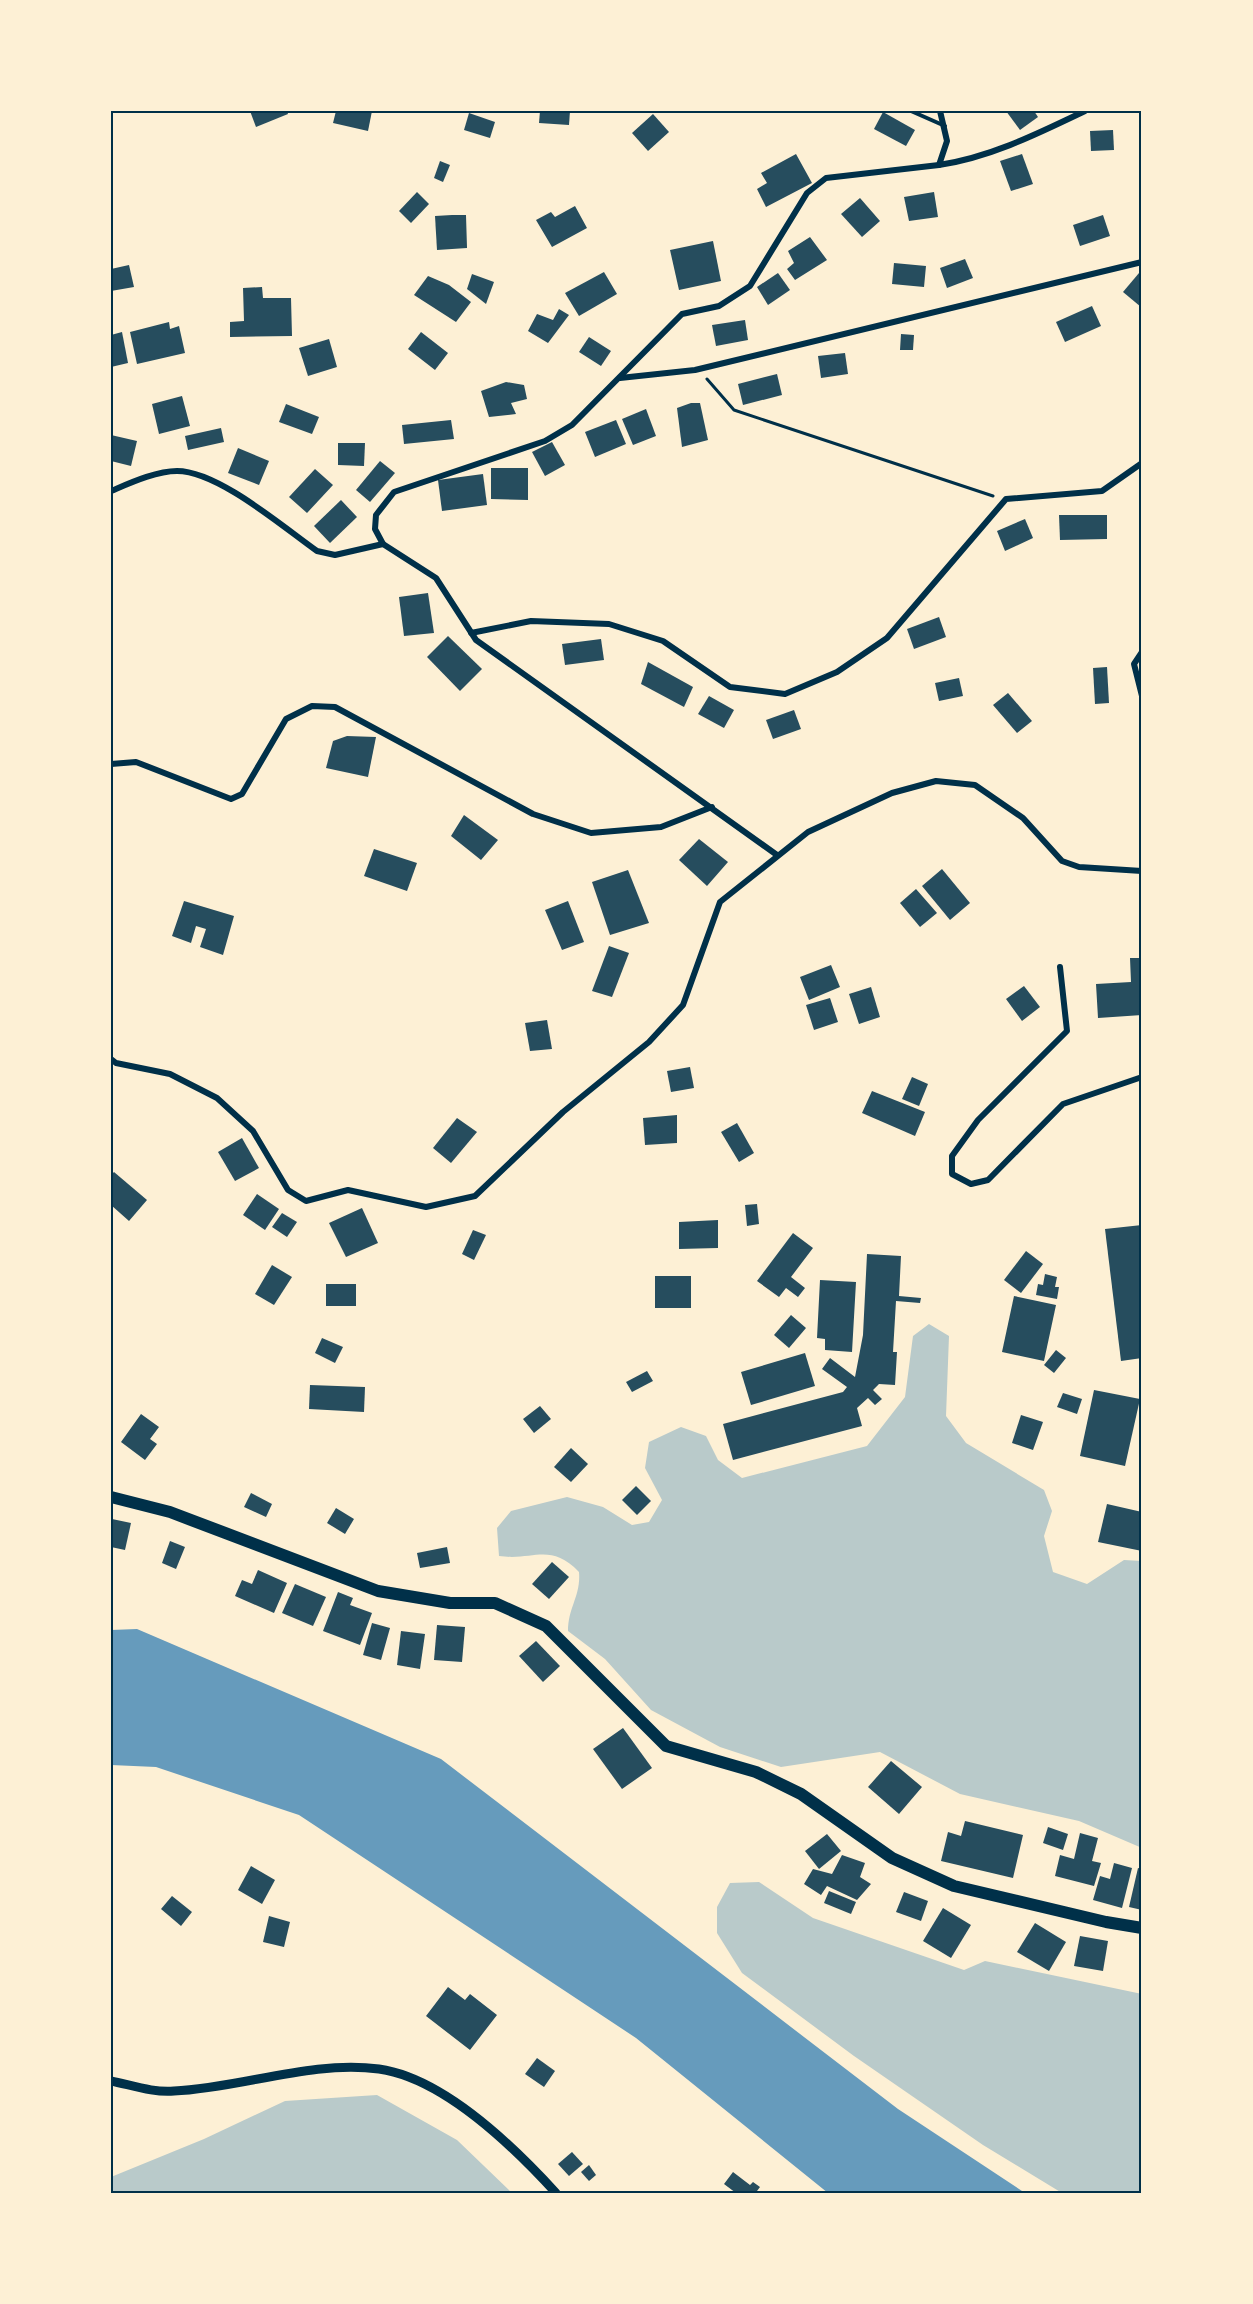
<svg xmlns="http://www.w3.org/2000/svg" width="1253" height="2304" viewBox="0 0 1253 2304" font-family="Figtree,sans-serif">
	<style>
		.green { fill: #b9caca }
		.water { fill: #669bbc }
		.building { fill: #264d5e }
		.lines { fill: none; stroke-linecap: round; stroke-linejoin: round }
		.path { stroke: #003049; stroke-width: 3 }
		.service { stroke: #003049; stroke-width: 4 }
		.minor { stroke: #003049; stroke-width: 6 }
		.tertiary { stroke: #003049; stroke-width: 9 }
		.trunk { stroke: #003049; stroke-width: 12 }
		.neatline { fill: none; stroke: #003049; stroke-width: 2 }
	</style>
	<rect width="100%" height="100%" fill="#fdf0d5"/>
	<g class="green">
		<path d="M929,1324L949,1336L946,1416L966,1443L1044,1490L1052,1511L1044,1536L1053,1572L1087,1584L1124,1560L1142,1561V1848L1079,1821L960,1794L880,1752L781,1767L720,1747L651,1710L605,1659L568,1631C568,1607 581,1596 579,1572C550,1542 534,1561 499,1556L497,1528L511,1511L567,1497L603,1507L632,1525L649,1522L662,1500L645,1468L649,1442L681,1427L706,1436L718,1460L742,1478L867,1446L905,1397L913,1336Z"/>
		<polygon points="759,1882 813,1918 964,1970 985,1961 1142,1994 1142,2193 1062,2193 983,2145 854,2056 742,1973 717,1933 717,1907 730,1883"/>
		<polygon points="377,2095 457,2140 512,2193 111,2193 111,2177 204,2139 285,2101"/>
	</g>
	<polygon class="water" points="137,1629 441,1759 898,2109 1025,2193 828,2193 636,2038 299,1815 156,1767 111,1765 111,1630"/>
	<g class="building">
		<polygon points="250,111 287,111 288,114 256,127"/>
		<polygon points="336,111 372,111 368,131 333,123"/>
		<polygon points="540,111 570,111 569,125 539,123"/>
		<polygon points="1006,111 1034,111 1038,117 1020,130"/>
		<polygon points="883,112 915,130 906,146 874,129"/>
		<polygon points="469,113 495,122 490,138 464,130"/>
		<polygon points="653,114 669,132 648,151 632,133"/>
		<polygon points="1113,130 1114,150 1091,151 1090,131"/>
		<polygon points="796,154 812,183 766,207 757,189 767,183 761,173"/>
		<polygon points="1022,154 1033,184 1011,191 1000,161"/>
		<polygon points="440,161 450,165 443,182 434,178"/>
		<polygon points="417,192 429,204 411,223 399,211"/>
		<polygon points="934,192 938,217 909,221 904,197"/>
		<polygon points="860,198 880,221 862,237 841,214"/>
		<polygon points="575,206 587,228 552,247 536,220 551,212 555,217"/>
		<polygon points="452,215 466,215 467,248 437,250 435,216"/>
		<polygon points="1103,215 1110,236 1080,246 1073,225"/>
		<polygon points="810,237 827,260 795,280 787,269 794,263 788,251"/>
		<polygon points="713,241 721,281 679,290 670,250"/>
		<polygon points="965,259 973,278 947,288 940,268"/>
		<polygon points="894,263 926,266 924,287 892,284"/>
		<polygon points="129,265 134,287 111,291 111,269"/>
		<polygon points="604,272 617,294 579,316 565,293"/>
		<polygon points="778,273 790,290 768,305 757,287"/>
		<polygon points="1139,273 1142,276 1141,307 1123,292"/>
		<polygon points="472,274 494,282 486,304 467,289"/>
		<polygon points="428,276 449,285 471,302 456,322 414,295"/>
		<polygon points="262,287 263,298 291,298 292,336 230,337 230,322 244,321 243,288"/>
		<polygon points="1092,306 1101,326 1065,342 1056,322"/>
		<polygon points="559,309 569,315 548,343 528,331 537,314 553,320"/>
		<polygon points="745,320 748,340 716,346 712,325"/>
		<polygon points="169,322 170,329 179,326 185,353 137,364 130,332"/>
		<polygon points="122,332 128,363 111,367 111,335"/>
		<polygon points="421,332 448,353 435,370 408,349"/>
		<polygon points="901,334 914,335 913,350 900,350"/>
		<polygon points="589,337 611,351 601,366 579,352"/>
		<polygon points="329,339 337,367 308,376 299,348"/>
		<polygon points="845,353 848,374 821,378 818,356"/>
		<polygon points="777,374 782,395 743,405 738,384"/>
		<polygon points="506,382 524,385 527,399 511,403 516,414 489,417 481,391"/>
		<polygon points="182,396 190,426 159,434 152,404"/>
		<polygon points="691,403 700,403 708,440 682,447 677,408"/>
		<polygon points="286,404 319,417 312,434 279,422"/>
		<polygon points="646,409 656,436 633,445 622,419"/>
		<polygon points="451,420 454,439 404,444 402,425"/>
		<polygon points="616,420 626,444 595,457 585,432"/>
		<polygon points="221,428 224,442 188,450 185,436"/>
		<polygon points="111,435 137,441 131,466 111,461"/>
		<polygon points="552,442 565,465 545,476 532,452"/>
		<polygon points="338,443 365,443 364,466 338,465"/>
		<polygon points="238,448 269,461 259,485 228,473"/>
		<polygon points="380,461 395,473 370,502 356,490"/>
		<polygon points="491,468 528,468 528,500 491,499"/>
		<polygon points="315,469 333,485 307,513 289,497"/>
		<polygon points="483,474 487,505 442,511 438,480"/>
		<polygon points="341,500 357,517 330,543 314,526"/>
		<polygon points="1059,515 1107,515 1107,539 1060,540"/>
		<polygon points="1025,519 1033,538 1005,551 997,531"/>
		<polygon points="428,593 434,633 404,636 399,597"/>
		<polygon points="939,617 946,637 914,649 907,629"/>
		<polygon points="448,636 482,669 460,691 427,657"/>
		<polygon points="601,639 604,660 565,665 562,644"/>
		<polygon points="648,662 693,687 684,707 641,684"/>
		<polygon points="1107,667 1109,703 1095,704 1093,668"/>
		<polygon points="959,678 963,696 939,701 935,683"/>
		<polygon points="1008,693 1032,721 1017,733 993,705"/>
		<polygon points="709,696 734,710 724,728 698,714"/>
		<polygon points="794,710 801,729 773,739 766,720"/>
		<polygon points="347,736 376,737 368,777 326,768 333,741"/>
		<polygon points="464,815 498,840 481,860 451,836"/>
		<polygon points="699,839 728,862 707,886 679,860"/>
		<polygon points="374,849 417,863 407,891 364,876"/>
		<polygon points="942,869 970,903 950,920 922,886"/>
		<polygon points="628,870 649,923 610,935 592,882"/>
		<polygon points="916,889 937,913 920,927 900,903"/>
		<polygon points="184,901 234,916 223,955 200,947 206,929 196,926 191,943 172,936"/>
		<polygon points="568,901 584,942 562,950 545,910"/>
		<polygon points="609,946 629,953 612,997 592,991"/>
		<polygon points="1130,958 1142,958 1142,1015 1098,1018 1096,984 1131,982"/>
		<polygon points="831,965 840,987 809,1000 800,977"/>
		<polygon points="1024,986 1040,1007 1022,1021 1006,999"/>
		<polygon points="871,987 880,1017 859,1024 849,994"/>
		<polygon points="830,998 838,1022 814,1030 806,1005"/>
		<polygon points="547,1020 552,1049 530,1051 525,1023"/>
		<polygon points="690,1067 694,1088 671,1092 667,1071"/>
		<polygon points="912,1077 928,1084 919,1106 902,1099"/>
		<polygon points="872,1091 925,1112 915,1136 862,1113"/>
		<polygon points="677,1115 677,1143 645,1145 643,1118"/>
		<polygon points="457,1118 477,1132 451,1163 433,1148"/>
		<polygon points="737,1123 754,1153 739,1162 721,1132"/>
		<polygon points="242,1138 259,1168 235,1181 218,1152"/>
		<polygon points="114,1172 147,1200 129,1221 111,1205 111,1175"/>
		<polygon points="257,1194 279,1209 265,1230 243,1215"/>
		<polygon points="757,1204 759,1224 747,1226 745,1205"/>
		<polygon points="362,1208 378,1243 346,1257 329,1223"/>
		<polygon points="282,1213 297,1222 287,1237 272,1227"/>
		<polygon points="718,1220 718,1248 679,1249 679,1222"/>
		<polygon points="1142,1225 1142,1358 1121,1361 1105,1229"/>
		<polygon points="473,1230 486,1235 474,1260 462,1254"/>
		<polygon points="793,1233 813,1248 791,1277 805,1288 798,1297 786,1288 779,1297 757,1281"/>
		<polygon points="1026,1251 1043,1264 1021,1293 1004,1280"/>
		<polygon points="867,1254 901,1256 899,1296 921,1298 920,1303 896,1301 893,1352 897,1352 895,1385 879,1384 873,1390 882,1399 875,1405 868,1398 857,1408 862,1426 733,1460 723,1424 843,1392 847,1387 822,1369 830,1358 855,1377 863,1335"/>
		<polygon points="272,1265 292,1277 274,1305 255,1294"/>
		<polygon points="1045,1274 1057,1277 1055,1287 1059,1287 1057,1299 1036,1295 1038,1284 1043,1285"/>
		<rect x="655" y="1276" width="36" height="32"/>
		<polygon points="820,1280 856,1282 852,1352 825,1350 825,1339 817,1338"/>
		<rect x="326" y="1284" width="30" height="22"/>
		<polygon points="1014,1296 1056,1305 1044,1361 1002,1352"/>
		<polygon points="791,1315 806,1328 789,1348 774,1335"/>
		<polygon points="322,1338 343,1347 335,1363 315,1353"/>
		<polygon points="1056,1350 1066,1358 1054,1373 1044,1365"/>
		<polygon points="805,1353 815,1386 751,1405 741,1372"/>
		<polygon points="647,1371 653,1381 632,1392 626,1382"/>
		<polygon points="310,1385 365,1387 364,1412 309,1409"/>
		<polygon points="1094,1390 1140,1399 1125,1466 1080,1456"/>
		<polygon points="1063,1393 1082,1399 1077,1414 1057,1407"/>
		<polygon points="540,1406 551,1419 534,1433 523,1419"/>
		<polygon points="141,1414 159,1427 150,1439 157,1444 145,1460 121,1442"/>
		<polygon points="1021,1415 1043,1422 1033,1450 1012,1443"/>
		<polygon points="571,1448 588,1464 571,1482 554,1467"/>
		<polygon points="636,1486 651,1501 637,1515 622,1500"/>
		<polygon points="251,1493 272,1504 266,1517 244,1507"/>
		<polygon points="1107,1504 1142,1512 1142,1551 1098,1542"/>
		<polygon points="336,1508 354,1519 345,1534 327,1523"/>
		<polygon points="112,1519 131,1523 125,1550 111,1547"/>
		<polygon points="170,1541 185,1547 176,1569 162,1563"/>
		<polygon points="447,1547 450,1563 420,1568 417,1553"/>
		<polygon points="552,1562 569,1577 549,1599 532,1584"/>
		<polygon points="258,1570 287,1583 274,1613 235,1596 242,1580 252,1584"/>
		<polygon points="295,1584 326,1597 313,1626 282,1613"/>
		<polygon points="338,1592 353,1598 350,1605 372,1613 360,1645 323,1631"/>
		<polygon points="372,1623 390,1628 381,1660 363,1655"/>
		<polygon points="437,1625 465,1627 462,1662 434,1660"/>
		<polygon points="401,1631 425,1634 420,1669 397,1665"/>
		<polygon points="536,1641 560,1666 543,1682 519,1656"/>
		<polygon points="623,1728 652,1768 622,1789 593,1749"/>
		<polygon points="891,1761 922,1787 899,1814 868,1787"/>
		<polygon points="965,1821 1023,1835 1013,1878 941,1861 948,1832 961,1836"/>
		<polygon points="1048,1827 1068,1834 1063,1850 1043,1843"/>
		<polygon points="1080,1833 1098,1838 1092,1861 1101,1863 1094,1886 1055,1876 1060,1855 1074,1859"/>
		<polygon points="827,1834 841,1851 819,1869 805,1851"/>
		<polygon points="842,1855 865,1863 860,1877 871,1884 857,1900 827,1886 821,1895 804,1884 813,1869 832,1874"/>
		<polygon points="1114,1863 1132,1868 1122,1908 1093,1900 1100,1876 1110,1879"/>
		<polygon points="251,1866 275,1880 262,1904 238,1890"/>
		<polygon points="1138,1868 1142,1869 1142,1910 1129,1907"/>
		<polygon points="829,1891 856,1902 851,1914 824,1903"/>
		<polygon points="904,1892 928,1901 921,1921 896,1912"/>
		<polygon points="172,1896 192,1912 181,1926 161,1909"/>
		<polygon points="943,1908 971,1925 951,1958 923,1941"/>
		<polygon points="269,1916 290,1922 284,1947 263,1942"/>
		<polygon points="1035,1923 1066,1942 1049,1971 1017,1952"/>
		<polygon points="1080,1936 1108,1941 1103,1971 1074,1966"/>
		<polygon points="448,1987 465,2000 470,1994 497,2015 470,2050 426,2016"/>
		<polygon points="537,2058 555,2071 544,2087 525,2074"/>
		<polygon points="572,2152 583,2164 569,2176 558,2164"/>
		<polygon points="589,2165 596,2175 589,2181 581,2172"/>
		<polygon points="733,2172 750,2185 753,2182 760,2187 757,2191 759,2193 736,2193 724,2184"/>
	</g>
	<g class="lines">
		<polyline class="path" points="707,379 734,410 993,496"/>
		<polyline class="service" points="911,111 945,126"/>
		<g class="minor">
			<path d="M939,165C991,157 1037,134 1085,111"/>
			<polyline points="620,378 695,370 1142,262"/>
			<path d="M111,491C130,483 156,471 177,471C218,471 283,527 317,551L335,555L383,544"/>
			<polyline points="471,633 531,621 609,624 663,641 730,687 785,694 837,672 887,638 1006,499 1102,491 1142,463"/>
			<polyline points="1142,652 1134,664 1142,696"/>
			<polyline points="111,764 136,762 231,799 242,794 286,719 312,706 335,707 533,814 591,833 661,827 712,807"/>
			<polyline points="777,855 476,640 436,578 383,544 375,529 376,515 394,492 545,441 572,425 682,314 719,306 750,286 807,193 826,178 939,165 947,141 940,111"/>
			<polyline points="1060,967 1067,1031 978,1120 952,1156 952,1174 971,1184 988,1180 1063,1104 1142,1077"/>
			<polyline points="111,1059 116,1063 170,1074 217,1098 253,1131 288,1190 306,1201 348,1190 426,1207 475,1196 563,1112 649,1042 683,1005 720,902 808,832 892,793 936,781 975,785 1023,818 1062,861 1079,867 1142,871"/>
		</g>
		<path class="tertiary" d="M111,2081C131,2085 154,2093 174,2091C242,2088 311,2060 379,2069C443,2078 514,2147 556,2193"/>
		<polyline class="trunk" points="111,1497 170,1512 378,1591 450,1603 495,1603 546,1626 666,1746 756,1772 801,1794 892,1858 954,1886 1106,1922 1142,1928"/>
	</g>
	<rect width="1253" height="2304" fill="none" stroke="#fdf0d5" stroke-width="225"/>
	<rect x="112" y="112" width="1028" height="2080" class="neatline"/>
</svg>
